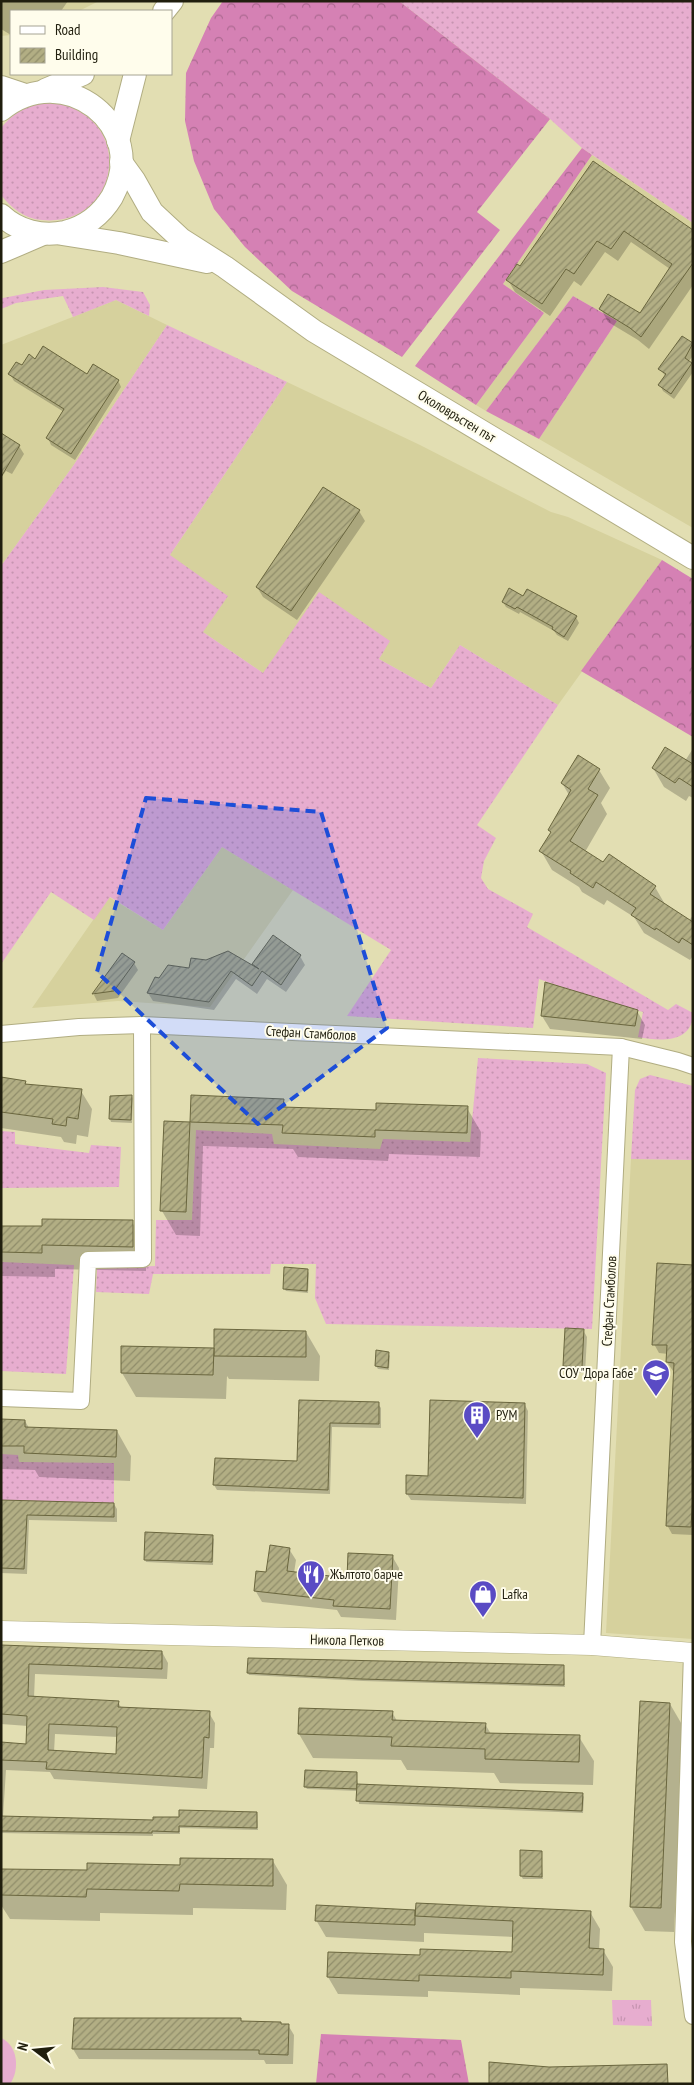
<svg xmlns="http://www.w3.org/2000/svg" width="694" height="2085" viewBox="0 0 694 2085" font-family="'PT Sans Narrow',sans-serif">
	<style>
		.built { fill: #d6d19d }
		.grass { fill: url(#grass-dots) }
		.forest { fill: url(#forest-crowns) }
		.park { fill: url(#park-tufts) }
		.pitch { fill: #e7adcf }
		.shadow { fill: #0003; fill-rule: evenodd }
		.building { fill: url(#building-hatch); stroke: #6a663e; fill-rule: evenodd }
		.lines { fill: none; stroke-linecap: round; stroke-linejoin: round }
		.minor-casing { stroke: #b1ad82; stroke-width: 18 }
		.tertiary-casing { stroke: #b1ad82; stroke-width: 21 }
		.secondary-casing { stroke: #b1ad82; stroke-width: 24 }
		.minor { stroke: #fff; stroke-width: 16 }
		.tertiary { stroke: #fff; stroke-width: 20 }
		.secondary { stroke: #fff; stroke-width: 22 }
		.marked { fill: #1d4ed8; fill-opacity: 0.2; stroke: #1d4ed8; stroke-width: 4; stroke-dasharray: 10 6; stroke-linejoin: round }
		.labels { text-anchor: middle; stroke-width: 4; stroke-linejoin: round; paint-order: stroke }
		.street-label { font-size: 14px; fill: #201e0e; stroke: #fffdec }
		.poi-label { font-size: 14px; fill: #201e0e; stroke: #fffdec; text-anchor: start }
	</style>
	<defs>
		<pattern id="grass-dots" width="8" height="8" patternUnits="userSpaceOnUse" patternTransform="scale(1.25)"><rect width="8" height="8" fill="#e7adcf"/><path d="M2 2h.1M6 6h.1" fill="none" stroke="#c694b1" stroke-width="1.8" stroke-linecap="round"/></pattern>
		<pattern id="forest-crowns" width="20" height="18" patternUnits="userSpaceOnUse" patternTransform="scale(1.25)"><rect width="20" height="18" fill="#d581b4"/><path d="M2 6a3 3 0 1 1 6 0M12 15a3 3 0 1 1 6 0" fill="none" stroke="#ac6991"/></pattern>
		<pattern id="park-tufts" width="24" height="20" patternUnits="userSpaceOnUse" patternTransform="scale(1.25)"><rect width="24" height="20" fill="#e7adcf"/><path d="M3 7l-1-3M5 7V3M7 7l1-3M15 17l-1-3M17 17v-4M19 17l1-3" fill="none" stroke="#c694b1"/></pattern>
		<pattern id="building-hatch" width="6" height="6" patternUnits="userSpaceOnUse" patternTransform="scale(1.25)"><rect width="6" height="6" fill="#b2ae84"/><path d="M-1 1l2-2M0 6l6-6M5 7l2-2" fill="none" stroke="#908d6a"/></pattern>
	</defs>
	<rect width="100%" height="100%" fill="#e2deb2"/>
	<g class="built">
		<polygon points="1,1 99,1 79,11 11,11 11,35 1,36"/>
		<polygon points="592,155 693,223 693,528 539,439 617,321 573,296 486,411 476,405 544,313 503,284"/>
		<polygon points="116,300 167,325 73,466 1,566 1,345"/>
		<polygon points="287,382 420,445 551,512 568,517 662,560 558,705 460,645 431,688 379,659 389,641 263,673 203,632 170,555"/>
		<polygon points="222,847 293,890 210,1007 118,1001 32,1008 109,897 163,930"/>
		<polygon points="631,1159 693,1160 693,1639 606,1633"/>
	</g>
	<g class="grass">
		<polygon points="399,1 693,1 693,223 582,148 550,119"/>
		<path d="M50,102C139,114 121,228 42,220C25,219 11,208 1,195V128C15,111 29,105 50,102Z"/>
		<polygon points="103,287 143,292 150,305 149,316 116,300 73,317 63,296 16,303 1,309 1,299 3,298 44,290"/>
		<path d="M167,325L287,382L170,555L228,596L203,632L263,673L319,592L390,641L379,659L431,688L460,645L558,705L477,825L496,838L484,861L481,878L488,889L533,914L527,927L668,1010L676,1004L693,1013C693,1044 659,1041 638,1037L643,1012L587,996L539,979L533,1028L347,1016L391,950L222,847L163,930L110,897L94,920L51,892L1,964V566L73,466Z"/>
		<polygon points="478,1058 587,1064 606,1073 592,1329 326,1324 315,1298 316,1264 271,1264 270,1274 153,1274 149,1294 96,1292 97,1269 155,1266 156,1220 192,1220 196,1130 272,1134 274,1144 380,1149 383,1139 470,1142"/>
		<polygon points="650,1075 693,1086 693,1160 631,1159 635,1090 640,1079"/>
		<polygon points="1,1131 15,1132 15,1144 89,1153 91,1145 121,1147 119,1187 1,1188"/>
		<polygon points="1,1262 74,1265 66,1374 1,1371"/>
		<polygon points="1,1454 18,1455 19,1462 114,1463 114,1503 1,1500"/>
	</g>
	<g class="forest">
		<polygon points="223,1 399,1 550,119 477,212 500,230 402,357 292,291 245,247 214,209 194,161 185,121 186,73 211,18"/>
		<polygon points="582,148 592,155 503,284 544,313 476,405 415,366"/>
		<polygon points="573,296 617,321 539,439 486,411"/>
		<polygon points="662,560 693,579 693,737 581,671"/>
		<polygon points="321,2034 461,2040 469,2084 316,2084"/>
	</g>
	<polygon class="park" points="612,2000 651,2000 652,2026 613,2025"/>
	<path class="pitch" d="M1,2038C18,2045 20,2070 10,2084H1Z"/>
	<g class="shadow">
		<polygon points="1,1 68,1 61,11 11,11 11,35 1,29"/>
		<polygon points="593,163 693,232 693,285 649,349 638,340 608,322 601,309 640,314 670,269 631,242 618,261 605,252 581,286 574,281 550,316 515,292 508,280 521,267"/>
		<polygon points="682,337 693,345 693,356 688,362 693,366 693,372 674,399 663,391 660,385 666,377 660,369"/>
		<polygon points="36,360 87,375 118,380 121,387 75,460 51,445 48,438 64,412 14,381 10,374"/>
		<polygon points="1,434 19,446 24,454 12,474 6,471 1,478"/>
		<polygon points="359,511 365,521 297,620 263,597 257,587"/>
		<polygon points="524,597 576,617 579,623 568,641 557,635 554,631 520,612 519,614 506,607 503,602"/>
		<polygon points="692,750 693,798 689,796 686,801 664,787 653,768 685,761"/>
		<polygon points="599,770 610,788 601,803 607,814 585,852 604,864 655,887 666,906 689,921 693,915 693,956 690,960 644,933 634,917 607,900 604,905 582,892 579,887 552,870 541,851 552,834 549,830 569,795 562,783"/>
		<polygon points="122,955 134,963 138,970 118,998 97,1001 94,995"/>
		<polygon points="300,956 305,965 286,992 267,979 257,994 236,979 214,1010 153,1001 148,993 159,979 190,970 256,969 254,964"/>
		<polygon points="637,1011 645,1025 642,1039 550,1029 542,1016"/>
		<polygon points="1,1078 25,1082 27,1085 81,1091 92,1109 88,1137 77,1135 76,1144 64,1142 61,1137 1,1128"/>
		<polygon points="132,1096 133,1099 132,1123 111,1122 110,1119"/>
		<polygon points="192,1097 283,1100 287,1108 377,1111 467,1108 481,1132 480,1157 389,1154 388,1161 298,1157 293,1149 203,1146 200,1236 176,1235 162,1211 165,1122 191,1123"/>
		<polygon points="132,1222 146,1246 146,1271 55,1269 55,1277 1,1276 1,1227 44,1228"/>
		<polygon points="693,1266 693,1535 672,1534 667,1525 675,1371 673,1371 667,1362 668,1354 659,1353 654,1344"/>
		<polygon points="307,1270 309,1273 308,1293 286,1291 284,1288"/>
		<polygon points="566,1330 583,1330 587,1337 585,1373 568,1373 564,1366"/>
		<polygon points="306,1332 320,1356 319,1381 229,1379 227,1376 226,1399 136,1397 122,1373 213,1350 215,1353"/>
		<polygon points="388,1353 390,1356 389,1370 378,1369 376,1366"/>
		<polygon points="300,1401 378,1404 381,1408 381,1428 332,1427 330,1494 217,1490 214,1485 299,1462"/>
		<polygon points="525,1405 528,1411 526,1504 411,1500 407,1494"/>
		<polygon points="1,1420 25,1421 29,1428 117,1431 131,1456 130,1481 39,1477 35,1470 1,1469"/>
		<polygon points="1,1501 114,1504 117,1509 117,1522 29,1520 27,1574 1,1573"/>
		<polygon points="212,1537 214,1539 213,1565 146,1562 145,1559"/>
		<polygon points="289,1549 296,1560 294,1573 348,1579 392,1556 399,1568 396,1620 341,1617 337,1610 262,1602 255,1590"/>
		<path d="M1,1647L162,1652L168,1663L167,1679L35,1674L34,1698L118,1702L122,1709L209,1713L215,1723L214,1748H210L207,1789L54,1779L50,1772L6,1770L3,1817L154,1821L257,1813L258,1830L180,1828V1834H153V1836L1,1833V1744L27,1745L28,1726L1,1724ZM55,1734L118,1737L117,1755L54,1752Z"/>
		<polygon points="563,1666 565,1687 363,1681 249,1675 248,1673"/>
		<polygon points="670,1704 684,1728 674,1932 645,1931 631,1907"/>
		<polygon points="392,1712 397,1721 485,1724 491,1734 579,1737 594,1761 593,1785 500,1783 494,1773 407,1770 401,1760 313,1758 299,1734"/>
		<polygon points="356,1773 358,1785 582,1794 584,1797 583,1813 359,1804 358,1791 307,1789 305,1786"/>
		<polygon points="541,1852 543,1879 523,1879 521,1876"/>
		<polygon points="273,1861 287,1885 286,1910 193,1908 193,1915 100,1913 100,1921 10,1919 1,1905 1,1870 88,1872"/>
		<polygon points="414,1911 416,1915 590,1912 600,1929 599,1950 603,1950 613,1967 612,1991 520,1988 520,1995 428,1991 428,1997 338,1994 328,1977 329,1953 421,1956 513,1953 514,1937 424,1933 424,1942 326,1937 316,1920"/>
		<polygon points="75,2019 280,2023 282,2025 288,2025 294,2035 293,2064 266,2064 264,2060 79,2059 73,2049"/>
	</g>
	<g class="building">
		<polygon points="593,161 693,230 693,263 641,337 630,328 599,309 608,294 640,313 672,264 624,231 611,249 597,241 574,274 566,269 542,304 506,280 517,264 520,266"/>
		<polygon points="682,336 693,343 685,358 692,363 671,394 658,385 666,374 658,369"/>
		<polygon points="43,346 87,374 93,364 119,380 71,454 46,438 64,409 8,374 16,362 22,365 29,354 35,359"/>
		<polygon points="1,433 20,445 1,477"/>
		<polygon points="323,487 360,510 291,611 256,587"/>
		<polygon points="509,588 523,596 527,589 577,616 564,637 552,629 553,627 517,607 515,609 502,602"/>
		<polygon points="665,747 693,764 693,787 679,778 675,783 652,768"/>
		<polygon points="578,755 600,769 588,789 598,795 570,841 603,862 609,854 656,886 650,894 693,922 693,945 682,938 679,943 656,928 655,930 631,915 636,908 596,882 593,888 570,873 571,871 539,851 551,832 548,830 571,790 561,783"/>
		<polygon points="273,935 301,955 281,985 262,971 252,986 231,971 209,1002 147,993 155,977 159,978 168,965 189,968 191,958 206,960 228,951 259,969 252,964"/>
		<polygon points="122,953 135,962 114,991 92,994"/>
		<polygon points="545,982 638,1010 635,1026 541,1016"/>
		<polygon points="1,1077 26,1081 25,1084 82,1089 78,1119 67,1117 66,1126 52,1124 53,1119 1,1112"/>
		<polygon points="132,1095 131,1120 109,1119 110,1096"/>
		<polygon points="191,1095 284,1099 283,1107 376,1110 376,1103 468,1106 467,1133 375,1130 375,1137 282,1133 283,1125 190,1122"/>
		<polygon points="164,1121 190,1122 186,1212 160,1211"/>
		<polygon points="42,1219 133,1220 133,1247 42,1245 42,1253 1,1252 1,1226 42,1226"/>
		<polygon points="657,1263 693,1265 693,1493 691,1527 666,1526 674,1363 666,1362 667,1345 652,1345"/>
		<polygon points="284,1267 308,1269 307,1291 283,1289"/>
		<polygon points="565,1328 584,1329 582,1367 563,1366"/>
		<polygon points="214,1329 306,1331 306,1357 214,1356"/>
		<polygon points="121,1346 214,1348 213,1375 121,1373"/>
		<polygon points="376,1350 389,1352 388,1368 375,1366"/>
		<polygon points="299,1400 379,1402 379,1424 330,1423 328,1490 213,1485 215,1458 297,1461"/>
		<polygon points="430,1400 525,1403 523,1498 406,1494 406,1475 428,1476"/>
		<polygon points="1,1419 25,1420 25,1427 117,1430 116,1457 24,1453 24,1446 1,1446"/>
		<polygon points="1,1500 114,1503 114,1517 27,1515 24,1569 1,1568"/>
		<polygon points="145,1532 213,1535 212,1562 144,1560"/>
		<polygon points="270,1545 290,1548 287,1571 347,1578 348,1553 393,1555 390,1609 333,1606 334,1600 254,1591 256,1571 266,1572"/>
		<path d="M1,1645L162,1651V1669L29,1664L28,1696L119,1701L118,1707L210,1711L209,1738L204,1737L202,1778L46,1769L47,1762L1,1760V1742L26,1744L27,1716L1,1714ZM49,1724L117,1727L116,1754L48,1750Z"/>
		<polygon points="248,1658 564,1665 564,1685 361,1679 247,1673"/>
		<polygon points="640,1701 670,1703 661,1908 630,1907"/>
		<polygon points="299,1708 393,1711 392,1720 486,1723 485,1733 580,1735 579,1762 485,1759 485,1749 391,1746 392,1737 298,1734"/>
		<polygon points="305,1770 357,1772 357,1789 304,1787"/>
		<polygon points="357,1784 583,1793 582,1811 356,1801"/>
		<polygon points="179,1810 257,1812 257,1828 179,1826 179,1832 152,1831 152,1833 1,1831 1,1816 153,1820 153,1817 179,1817"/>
		<polygon points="520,1850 542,1851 542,1877 520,1876"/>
		<polygon points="180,1858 273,1859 273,1886 180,1884 179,1891 87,1889 86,1897 1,1895 1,1869 87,1870 87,1863 180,1865"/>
		<polygon points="416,1903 591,1911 589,1948 604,1949 603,1975 511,1971 511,1978 419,1975 419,1981 327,1977 328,1952 420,1955 420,1949 512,1952 513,1921 415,1916 415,1925 315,1921 316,1905 415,1910 415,1916"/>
		<polygon points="74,2018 241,2018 241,2021 281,2022 281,2024 289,2024 288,2055 259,2054 259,2050 72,2049"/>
		<polygon points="489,2062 549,2067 667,2064 668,2084 489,2084"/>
	</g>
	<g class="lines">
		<g class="minor-casing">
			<g id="minor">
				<polyline points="1,1034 79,1027 142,1025 621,1047 678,1061 693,1066"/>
				<polyline points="1,1398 81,1401 88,1260 143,1259 142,1025"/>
				<polyline points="592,1645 621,1047"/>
				<polyline points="692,1653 683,1942 693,2016"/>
			</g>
		</g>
		<g class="tertiary-casing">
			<polyline id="tertiary" points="1,1631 592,1645 693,1653"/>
		</g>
		<g class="secondary-casing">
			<g id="secondary">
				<polyline points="164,11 172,1"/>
				<polyline points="1,87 25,95"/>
				<polyline points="45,90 83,74"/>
				<path d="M1,110C64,58 151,126 112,197C101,215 85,227 65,232C42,237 18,231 1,215"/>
				<polyline points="118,141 135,74"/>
				<polyline points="121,162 134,180 152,212 181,239 225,267 314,331 693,558"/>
				<polyline points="62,234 119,243 207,262"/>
				<polyline points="1,252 43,234"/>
			</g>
		</g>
		<use href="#minor" class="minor"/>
		<use href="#tertiary" class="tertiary"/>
		<use href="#secondary" class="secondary"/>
	</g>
	<path class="marked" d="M146,798L321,812L387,1028L258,1124L97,972Z"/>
	<defs>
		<g id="school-pin" transform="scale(1.4375)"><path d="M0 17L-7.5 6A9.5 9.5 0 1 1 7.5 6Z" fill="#5a4bc4" stroke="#fffdec"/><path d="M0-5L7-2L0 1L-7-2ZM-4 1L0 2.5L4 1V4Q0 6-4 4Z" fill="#fff"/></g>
		<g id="building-pin" transform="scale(1.4375)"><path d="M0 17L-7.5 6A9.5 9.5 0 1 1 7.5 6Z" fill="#5a4bc4" stroke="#fffdec"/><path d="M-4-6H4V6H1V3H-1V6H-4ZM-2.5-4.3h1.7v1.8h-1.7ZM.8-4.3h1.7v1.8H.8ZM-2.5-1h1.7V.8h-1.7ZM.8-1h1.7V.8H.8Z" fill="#fff"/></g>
		<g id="restaurant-pin" transform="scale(1.4375)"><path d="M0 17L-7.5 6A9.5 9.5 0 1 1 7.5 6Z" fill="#5a4bc4" stroke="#fffdec"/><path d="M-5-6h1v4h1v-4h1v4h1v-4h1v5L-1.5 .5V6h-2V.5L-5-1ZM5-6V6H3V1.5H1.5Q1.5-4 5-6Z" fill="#fff"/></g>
		<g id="shop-pin" transform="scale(1.4375)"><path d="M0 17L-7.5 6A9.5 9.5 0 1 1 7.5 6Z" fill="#5a4bc4" stroke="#fffdec"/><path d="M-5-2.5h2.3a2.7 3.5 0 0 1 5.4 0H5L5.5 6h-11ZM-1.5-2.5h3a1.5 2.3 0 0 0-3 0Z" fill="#fff"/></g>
	</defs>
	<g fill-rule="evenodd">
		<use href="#school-pin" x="656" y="1373"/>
		<use href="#building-pin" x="477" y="1415"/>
		<use href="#restaurant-pin" x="311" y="1574"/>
		<use href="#shop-pin" x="483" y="1594"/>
	</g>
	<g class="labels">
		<g class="street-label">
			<text transform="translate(457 416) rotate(31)" y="5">Околовръстен път</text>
			<text transform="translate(311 1033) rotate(3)" y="5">Стефан Стамболов</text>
			<text transform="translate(609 1301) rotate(-87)" y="5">Стефан Стамболов</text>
			<text transform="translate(347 1640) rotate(1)" y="5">Никола Петков</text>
		</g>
		<g class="poi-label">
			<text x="637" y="1378" text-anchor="end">СОУ "Дора Габе"</text>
			<text x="496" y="1420">РУМ</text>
			<text x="330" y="1579">Жълтото барче</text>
			<text x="502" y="1599">Lafka</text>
		</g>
	</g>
	<rect width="694" height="2085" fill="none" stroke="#201e0e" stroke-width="5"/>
	<rect x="10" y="10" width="162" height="65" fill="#fffdec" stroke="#a6a493"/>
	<rect x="20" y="26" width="25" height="8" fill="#ffffff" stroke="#a6a493"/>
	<text x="55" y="35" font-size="15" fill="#201e0e">Road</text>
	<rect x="20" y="48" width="25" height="15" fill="url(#building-hatch)" stroke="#a6a493"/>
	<text x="55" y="60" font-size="15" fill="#201e0e">Building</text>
	<g transform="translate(35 2050) rotate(286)" stroke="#fffdec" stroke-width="4" paint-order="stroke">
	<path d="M0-4L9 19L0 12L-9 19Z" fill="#201e0e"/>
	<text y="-8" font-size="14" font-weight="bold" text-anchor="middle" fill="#201e0e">N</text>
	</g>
</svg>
